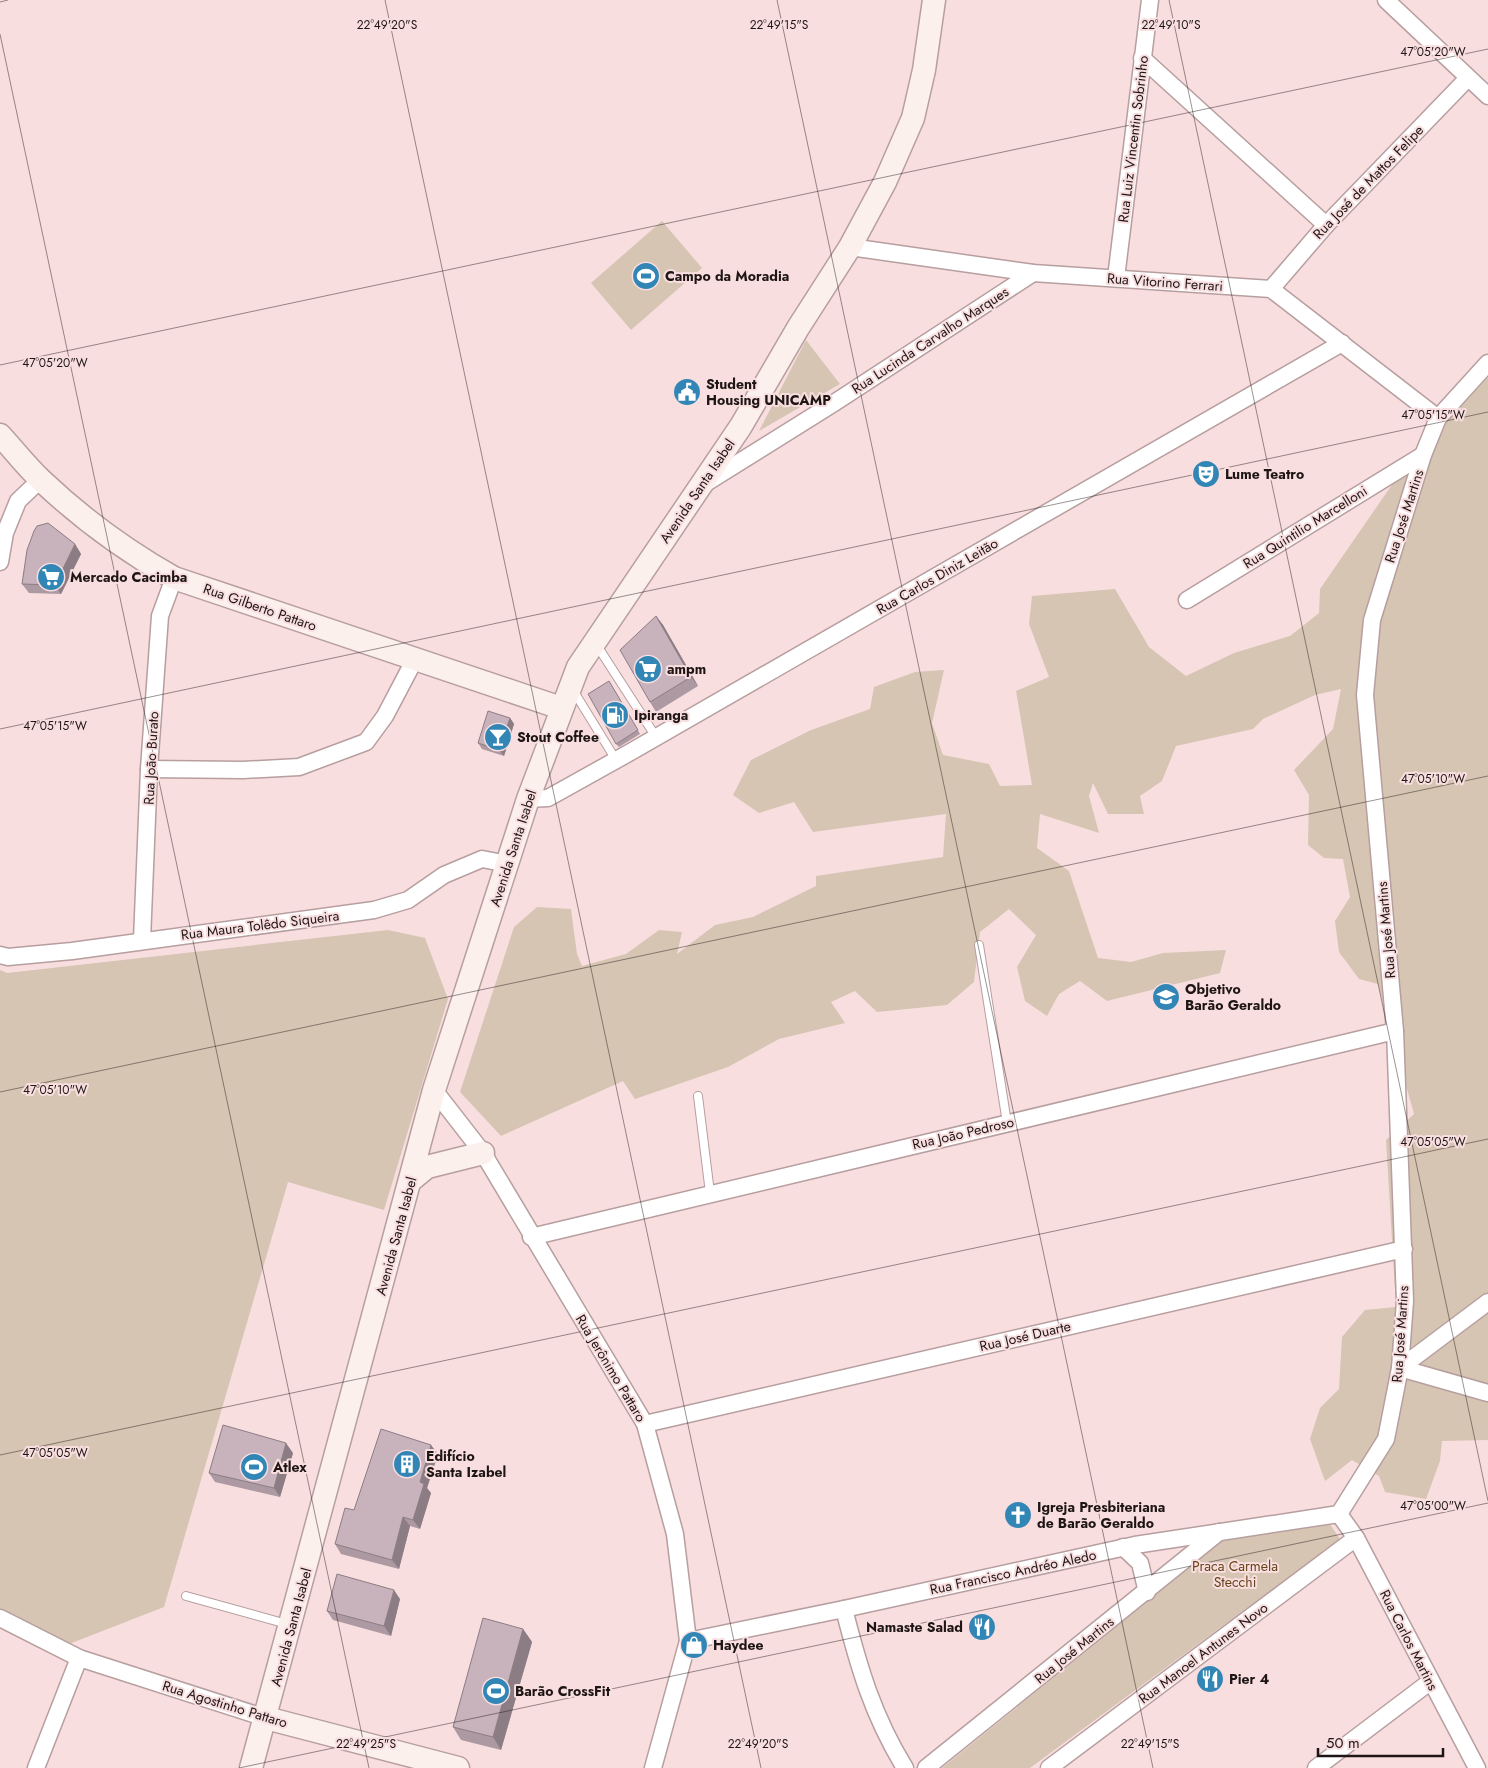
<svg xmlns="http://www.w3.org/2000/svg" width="1488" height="1768" viewBox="0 0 1488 1768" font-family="Jost,sans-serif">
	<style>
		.green { fill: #d6c5b3 }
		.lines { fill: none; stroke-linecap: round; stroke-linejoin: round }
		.lane-casing { stroke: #b79e9f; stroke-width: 10 }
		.street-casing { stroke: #b79e9f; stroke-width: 19 }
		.secondary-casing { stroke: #b79e9f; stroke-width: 25 }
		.lane { stroke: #fff; stroke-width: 8 }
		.street { stroke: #fff; stroke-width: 16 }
		.secondary { stroke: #fcf0ec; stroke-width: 22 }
		.wall { fill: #ac99a2 }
		.shaded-wall { fill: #8c7d84 }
		.building { fill: #c8b2bc; stroke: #8c7d84 }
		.ticks { fill: none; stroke: #1e1515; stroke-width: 1; stroke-opacity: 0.45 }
		.labels { text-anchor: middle; stroke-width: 4; stroke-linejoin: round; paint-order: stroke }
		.street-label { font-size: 14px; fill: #1e1515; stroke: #f9dedf }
		.poi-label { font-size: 14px; font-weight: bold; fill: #1e1515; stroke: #f9dedf; text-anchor: start }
		.park-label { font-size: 14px; fill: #654419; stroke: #f9dedf }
		.ticks-label { font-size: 12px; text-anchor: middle; fill: #1e1515; stroke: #f9dedf; stroke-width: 4; stroke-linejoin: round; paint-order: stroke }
	</style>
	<rect width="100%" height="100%" fill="#f9dedf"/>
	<g class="green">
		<polygon points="662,221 702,268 631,330 591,283"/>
		<polygon points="806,340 840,384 759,431"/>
		<polygon points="1488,363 1488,1440 1442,1441 1440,1461 1426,1499 1385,1492 1379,1476 1352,1460 1325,1481 1310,1439 1320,1408 1339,1389 1342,1337 1365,1310 1396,1307 1386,1140 1414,1114 1378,984 1359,979 1339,952 1335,921 1350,897 1343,859 1324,858 1308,845 1309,795 1294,770 1333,729 1341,689 1315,695 1263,719 1253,729 1176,746 1162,781 1140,796 1144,814 1108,814 1093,783 1089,796 1099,833 1040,814 1037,848 1069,871 1098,958 1131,962 1163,953 1226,950 1220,973 1107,1001 1080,981 1059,994 1047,1016 1025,1001 1017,967 1036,935 1009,909 980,932 974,982 947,1005 877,1012 855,991 831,1002 845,1023 779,1039 728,1067 635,1099 623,1081 501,1136 460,1092 514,927 537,907 571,909 577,954 582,966 626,954 659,930 682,932 677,954 715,925 753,917 816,886 816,876 943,857 946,814 813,832 794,802 759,813 733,795 751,760 811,730 870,709 874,687 915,672 944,670 932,723 943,755 989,764 1000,786 1032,785 1016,691 1049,677 1029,624 1032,596 1115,589 1149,647 1186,676 1234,653 1290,636 1319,613 1320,589 1438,418"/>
		<polygon points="388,930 425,938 448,999 384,1210 288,1182 164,1607 64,1646 0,1614 0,970 7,973"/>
		<polygon points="1329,1523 1340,1539 1030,1768 942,1768 1225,1539"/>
	</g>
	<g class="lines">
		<g class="lane-casing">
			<g id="lane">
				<polyline points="596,644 656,737"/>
				<polyline points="573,690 616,760"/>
				<polyline points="979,945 1007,1123"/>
				<polyline points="698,1096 710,1193"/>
				<polyline points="186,1596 287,1624"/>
			</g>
		</g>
		<g class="street-casing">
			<g id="street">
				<polyline points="1386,0 1488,96"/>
				<polyline points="1142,58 1326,225"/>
				<polyline points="850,247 1033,273 1271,289 1438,418"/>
				<polyline points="1116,278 1150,0"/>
				<polyline points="1271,289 1326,225 1468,78"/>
				<polyline points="706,483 834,403 1033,273"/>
				<polyline points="0,562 5,533 18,501 40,480"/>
				<polyline points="1187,600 1423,455"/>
				<polyline points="149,769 243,770 299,767 366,742 385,716 415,659"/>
				<polyline points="528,799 548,798 627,754 1342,343"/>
				<polyline points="142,940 149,769 160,616 174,578"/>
				<polyline points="0,955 8,957 72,951 374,910 408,900 444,875 482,859 508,864"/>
				<polyline points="434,1090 483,1153 645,1424 675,1534 688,1641 653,1768"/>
				<polyline points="531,1237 1395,1031"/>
				<polyline points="1400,1368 1488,1302"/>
				<polyline points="1400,1368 1488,1393"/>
				<polyline points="645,1424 1404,1249"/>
				<polyline points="1339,1514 1386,1439 1400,1368 1405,1301 1395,1031 1365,695 1372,620 1423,455 1438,418 1488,363"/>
				<polyline points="1339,1514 1356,1538 1477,1768"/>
				<polyline points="1123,1547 1140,1563 1147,1592"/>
				<path d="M844,1609C859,1668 873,1716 905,1768"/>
				<polyline points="0,1618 79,1658 266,1718"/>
				<polyline points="688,1641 844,1609 1135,1545 1339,1514"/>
				<polyline points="36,1768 79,1658"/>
				<polyline points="926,1768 1219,1532"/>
				<polyline points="1049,1768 1356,1538"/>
				<polyline points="1316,1768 1431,1681"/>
			</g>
		</g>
		<g class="secondary-casing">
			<g id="secondary">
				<path d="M0,435C14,450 26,466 41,480C81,518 126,551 174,578L561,708"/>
				<polyline points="410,1181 427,1167 483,1153"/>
				<polyline points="266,1718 458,1768"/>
				<polyline points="251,1768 434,1090 528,799 578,667 741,426 798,328 850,247 885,182 913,118 924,70 934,0"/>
			</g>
		</g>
		<use href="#lane" class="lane"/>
		<use href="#street" class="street"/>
		<use href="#secondary" class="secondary"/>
	</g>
	<g class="wall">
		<polygon points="75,544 81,554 61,594 29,593 22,584"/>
		<polygon points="656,616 663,625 698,686 656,712 650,702"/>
		<polygon points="609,681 640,734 619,747 616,744"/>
		<polygon points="510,718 514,724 504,756 482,749 478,743"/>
		<polygon points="293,1453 280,1497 215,1482 209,1473"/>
		<polygon points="438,1454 427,1488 431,1493 420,1529 410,1526 399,1569 341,1554 335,1544"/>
		<polygon points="400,1599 391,1636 333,1620 327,1611"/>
		<polygon points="523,1629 532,1642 501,1750 461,1740 453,1727"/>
	</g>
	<g class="shaded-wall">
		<polygon points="75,544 81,554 61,594 55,585"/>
		<polygon points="656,616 663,625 698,686 691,677"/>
		<polygon points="510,718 514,724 504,756 499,750"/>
		<polygon points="286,1443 293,1453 280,1497 274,1488"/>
		<polygon points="431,1445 438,1454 427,1488 431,1493 420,1529 413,1520 420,1482"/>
		<polygon points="403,1517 410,1526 399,1569 392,1560"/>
		<polygon points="394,1590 400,1599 391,1636 384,1626"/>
		<polygon points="523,1629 532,1642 501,1750 493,1737"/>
	</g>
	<g class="building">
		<polygon points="48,523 75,544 55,585 22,584 27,550 34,531 37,526"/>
		<polygon points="656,616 691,677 650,702 620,650"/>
		<polygon points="609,681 638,730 616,744 588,694"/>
		<polygon points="488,711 510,718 499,750 478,743"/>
		<polygon points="223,1425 286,1443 274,1488 209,1473"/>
		<polygon points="381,1429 431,1445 420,1482 424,1484 413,1520 403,1517 392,1560 335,1544 345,1508 354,1510"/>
		<polygon points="337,1574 394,1590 384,1626 327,1611"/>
		<polygon points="483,1618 523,1629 493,1737 453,1727"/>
	</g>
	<path class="ticks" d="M385,0L761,1768M777,0L1153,1768M1169,0L1488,1501M0,2L8,0M0,34L369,1768M0,365L1488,49M0,729L1488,412M0,1092L1488,776M0,1455L1488,1139M239,1768L1488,1503"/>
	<defs>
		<g id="stadium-disc" transform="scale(1.4375)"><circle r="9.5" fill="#3186b5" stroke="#f9dedf"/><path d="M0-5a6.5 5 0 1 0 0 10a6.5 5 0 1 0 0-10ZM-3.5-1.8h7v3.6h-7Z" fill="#fff"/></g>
		<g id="civic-disc" transform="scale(1.4375)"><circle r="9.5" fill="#3186b5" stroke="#f9dedf"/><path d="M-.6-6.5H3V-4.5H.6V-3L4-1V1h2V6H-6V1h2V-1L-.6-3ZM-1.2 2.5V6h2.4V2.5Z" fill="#fff"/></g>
		<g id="theatre-disc" transform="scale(1.4375)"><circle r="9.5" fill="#3186b5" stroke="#f9dedf"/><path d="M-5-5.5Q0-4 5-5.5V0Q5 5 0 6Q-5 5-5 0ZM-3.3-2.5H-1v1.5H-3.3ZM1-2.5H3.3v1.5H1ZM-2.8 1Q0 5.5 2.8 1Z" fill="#fff"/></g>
		<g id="supermarket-disc" transform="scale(1.4375)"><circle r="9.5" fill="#3186b5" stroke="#f9dedf"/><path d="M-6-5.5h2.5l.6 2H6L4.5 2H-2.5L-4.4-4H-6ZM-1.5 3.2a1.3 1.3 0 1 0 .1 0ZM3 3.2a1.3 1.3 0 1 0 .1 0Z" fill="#fff"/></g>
		<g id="fuel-disc" transform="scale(1.4375)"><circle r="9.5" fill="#3186b5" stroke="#f9dedf"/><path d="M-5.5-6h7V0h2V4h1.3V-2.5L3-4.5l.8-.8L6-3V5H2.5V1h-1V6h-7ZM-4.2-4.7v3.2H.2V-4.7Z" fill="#fff"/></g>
		<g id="bar-disc" transform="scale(1.4375)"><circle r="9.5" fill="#3186b5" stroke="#f9dedf"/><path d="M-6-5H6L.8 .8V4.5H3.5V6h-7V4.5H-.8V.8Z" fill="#fff"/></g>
		<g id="school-disc" transform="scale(1.4375)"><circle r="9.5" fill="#3186b5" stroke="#f9dedf"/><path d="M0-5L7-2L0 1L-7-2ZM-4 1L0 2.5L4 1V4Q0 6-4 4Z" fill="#fff"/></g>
		<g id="building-disc" transform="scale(1.4375)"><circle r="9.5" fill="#3186b5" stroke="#f9dedf"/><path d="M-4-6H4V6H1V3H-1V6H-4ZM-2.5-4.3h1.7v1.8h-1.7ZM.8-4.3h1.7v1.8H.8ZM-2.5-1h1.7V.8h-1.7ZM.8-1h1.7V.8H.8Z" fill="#fff"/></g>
		<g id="church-disc" transform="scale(1.4375)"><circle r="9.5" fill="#3186b5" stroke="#f9dedf"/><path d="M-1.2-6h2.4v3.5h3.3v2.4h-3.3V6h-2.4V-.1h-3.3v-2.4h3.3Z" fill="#fff"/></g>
		<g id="restaurant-disc" transform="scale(1.4375)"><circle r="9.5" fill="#3186b5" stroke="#f9dedf"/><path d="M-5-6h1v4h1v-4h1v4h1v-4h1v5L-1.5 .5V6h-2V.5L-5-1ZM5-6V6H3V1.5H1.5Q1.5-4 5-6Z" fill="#fff"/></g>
		<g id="shop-disc" transform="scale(1.4375)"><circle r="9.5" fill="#3186b5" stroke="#f9dedf"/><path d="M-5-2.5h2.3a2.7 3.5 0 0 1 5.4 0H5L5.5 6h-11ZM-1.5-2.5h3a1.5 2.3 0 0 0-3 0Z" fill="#fff"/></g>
	</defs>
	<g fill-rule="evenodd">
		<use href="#stadium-disc" x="646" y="276"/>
		<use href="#civic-disc" x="687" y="392"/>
		<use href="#theatre-disc" x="1206" y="474"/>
		<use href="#supermarket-disc" x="51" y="577"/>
		<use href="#supermarket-disc" x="648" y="669"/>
		<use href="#fuel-disc" x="615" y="715"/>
		<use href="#bar-disc" x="498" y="737"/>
		<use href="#school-disc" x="1166" y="997"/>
		<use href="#building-disc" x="407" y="1464"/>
		<use href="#stadium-disc" x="254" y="1467"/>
		<use href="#church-disc" x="1018" y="1515"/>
		<use href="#restaurant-disc" x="982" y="1627"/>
		<use href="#shop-disc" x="694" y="1645"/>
		<use href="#restaurant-disc" x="1210" y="1679"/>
		<use href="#stadium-disc" x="496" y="1691"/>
	</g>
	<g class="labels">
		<g class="street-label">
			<text transform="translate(1133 139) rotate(-83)" y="5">Rua Luiz Vincentin Sobrinho</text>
			<text transform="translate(1368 182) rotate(-46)" y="5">Rua José de Mattos Felipe</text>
			<text transform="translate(1165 282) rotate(4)" y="5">Rua Vitorino Ferrari</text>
			<text transform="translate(930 340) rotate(-33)" y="5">Rua Lucinda Carvalho Marques</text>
			<text transform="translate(697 491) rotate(-56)" y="5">Avenida Santa Isabel</text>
			<text transform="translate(1404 516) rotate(-72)" y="5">Rua José Martins</text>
			<text transform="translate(1305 527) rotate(-32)" y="5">Rua Quintilio Marcelloni</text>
			<text transform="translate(937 576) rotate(-30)" y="5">Rua Carlos Diniz Leitão</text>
			<text transform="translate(260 607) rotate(19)" y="5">Rua Gilberto Pattaro</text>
			<text transform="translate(151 758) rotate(-87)" y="5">Rua João Burato</text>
			<text transform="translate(513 848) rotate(-72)" y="5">Avenida Santa Isabel</text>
			<text transform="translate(260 925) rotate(-7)" y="5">Rua Maura Tolêdo Siqueira</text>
			<text transform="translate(1386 930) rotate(-95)" y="5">Rua José Martins</text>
			<text transform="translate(963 1133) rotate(-13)" y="5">Rua João Pedroso</text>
			<text transform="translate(396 1236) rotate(-75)" y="5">Avenida Santa Isabel</text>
			<text transform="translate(1400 1334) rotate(-86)" y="5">Rua José Martins</text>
			<text transform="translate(1025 1336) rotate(-13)" y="5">Rua José Duarte</text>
			<text transform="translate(611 1368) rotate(59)" y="5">Rua Jerônimo Pattaro</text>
			<text transform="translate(1013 1572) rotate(-12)" y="5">Rua Francisco Andréo Aledo</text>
			<text transform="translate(291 1627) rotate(-75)" y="5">Avenida Santa Isabel</text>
			<text transform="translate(1409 1640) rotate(63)" y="5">Rua Carlos Martins</text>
			<text transform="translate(1074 1650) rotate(-39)" y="5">Rua José Martins</text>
			<text transform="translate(1203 1653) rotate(-37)" y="5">Rua Manoel Antunes Novo</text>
			<text transform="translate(225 1704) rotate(17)" y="5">Rua Agostinho Pattaro</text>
		</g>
		<g class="poi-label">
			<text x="665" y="281">Campo da Moradia</text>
			<text x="706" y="389">Student<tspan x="706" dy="16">Housing UNICAMP</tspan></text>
			<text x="1225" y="479">Lume Teatro</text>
			<text x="70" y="582">Mercado Cacimba</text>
			<text x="667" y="674">ampm</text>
			<text x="634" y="720">Ipiranga</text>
			<text x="517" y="742">Stout Coffee</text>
			<text x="1185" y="994">Objetivo<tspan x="1185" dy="16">Barão Geraldo</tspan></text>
			<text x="426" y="1461">Edifício<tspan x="426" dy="16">Santa Izabel</tspan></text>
			<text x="273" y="1472">Atlex</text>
			<text x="1037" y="1512">Igreja Presbiteriana<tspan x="1037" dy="16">de Barão Geraldo</tspan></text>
			<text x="963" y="1632" text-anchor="end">Namaste Salad</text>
			<text x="713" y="1650">Haydee</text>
			<text x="1229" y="1684">Pier 4</text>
			<text x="515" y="1696">Barão CrossFit</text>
		</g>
		<g class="park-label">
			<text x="1235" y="1571">Praca Carmela<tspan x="1235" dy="16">Stecchi</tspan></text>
		</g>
	</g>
	<g class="ticks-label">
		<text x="387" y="29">22°49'20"S</text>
		<text x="779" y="29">22°49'15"S</text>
		<text x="1171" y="29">22°49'10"S</text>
		<text x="1433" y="56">47°05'20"W</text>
		<text x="55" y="367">47°05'20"W</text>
		<text x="1433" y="419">47°05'15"W</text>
		<text x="55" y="730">47°05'15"W</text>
		<text x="1433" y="783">47°05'10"W</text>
		<text x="55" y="1094">47°05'10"W</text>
		<text x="1433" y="1146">47°05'05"W</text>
		<text x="55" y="1457">47°05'05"W</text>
		<text x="1433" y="1510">47°05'00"W</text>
		<text x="366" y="1748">22°49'25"S</text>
		<text x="758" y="1748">22°49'20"S</text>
		<text x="1150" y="1748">22°49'15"S</text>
	</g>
	<path d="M1318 1748v8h125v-8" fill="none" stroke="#1e1515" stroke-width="2.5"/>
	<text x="1326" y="1748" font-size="15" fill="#1e1515" stroke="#f9dedf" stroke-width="4" paint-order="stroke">50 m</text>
</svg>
